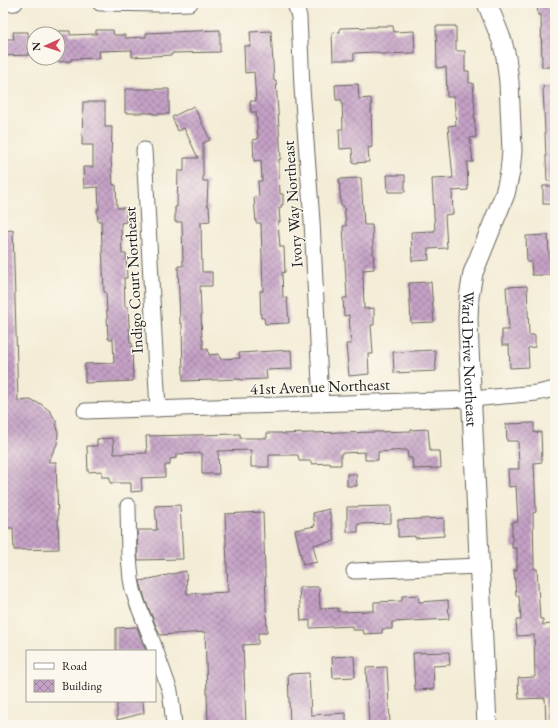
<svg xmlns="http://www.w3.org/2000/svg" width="558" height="728" viewBox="0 0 558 728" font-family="'EB Garamond',serif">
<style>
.building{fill:url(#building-cross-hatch)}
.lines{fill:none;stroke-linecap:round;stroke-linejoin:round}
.minor-casing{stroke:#67655d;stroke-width:17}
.tertiary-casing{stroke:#67655d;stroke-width:21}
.minor{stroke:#fff;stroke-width:15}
.tertiary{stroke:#fff;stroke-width:19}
.labels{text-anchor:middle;stroke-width:3;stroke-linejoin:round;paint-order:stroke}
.street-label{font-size:16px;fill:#1c1c1c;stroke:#fbf7ec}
</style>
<defs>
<pattern id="building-cross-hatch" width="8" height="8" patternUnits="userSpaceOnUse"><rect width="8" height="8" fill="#c5a1c6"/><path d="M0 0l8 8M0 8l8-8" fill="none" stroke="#9f82a0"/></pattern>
</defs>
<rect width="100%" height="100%" fill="#fbf7ec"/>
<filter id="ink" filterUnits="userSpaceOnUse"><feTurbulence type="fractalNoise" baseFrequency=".025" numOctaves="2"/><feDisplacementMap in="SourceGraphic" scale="8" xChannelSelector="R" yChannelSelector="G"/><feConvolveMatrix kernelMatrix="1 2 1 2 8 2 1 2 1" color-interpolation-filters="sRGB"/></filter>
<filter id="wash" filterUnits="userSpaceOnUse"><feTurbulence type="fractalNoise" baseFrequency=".012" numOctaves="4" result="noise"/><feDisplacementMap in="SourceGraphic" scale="16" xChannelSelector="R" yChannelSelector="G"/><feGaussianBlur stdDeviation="0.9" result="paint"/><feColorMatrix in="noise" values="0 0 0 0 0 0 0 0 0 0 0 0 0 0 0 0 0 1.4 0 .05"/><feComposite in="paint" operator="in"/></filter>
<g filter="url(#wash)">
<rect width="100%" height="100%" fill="#f3ecd6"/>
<g id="blocks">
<g class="building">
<polygon points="537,3 555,3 555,67 542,67 541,15 538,15"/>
<polygon points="377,26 393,26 394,32 414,31 415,53 378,54 378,52 354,53 354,60 333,60 332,33 340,32 340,28 377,27"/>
<polygon points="436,26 456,26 456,51 465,51 465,71 469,71 469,83 473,83 475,114 474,114 476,137 470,138 473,162 467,162 468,190 452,191 453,214 445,215 447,248 428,249 429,260 412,261 411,232 435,231 432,179 453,178 448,126 456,125 454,97 447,97 446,67 437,68"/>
<polygon points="96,30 113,30 114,35 125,35 125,38 146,37 146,33 220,30 220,52 172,53 172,55 132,57 132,50 99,51 100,58 71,59 71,61 58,62 58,31 70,31 70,35 96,34"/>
<polygon points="271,31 274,81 276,81 281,159 279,159 279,172 280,194 283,194 283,205 281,205 281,208 279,208 280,222 278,222 280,247 284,247 285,272 282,273 283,298 287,298 289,323 265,324 264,318 261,318 260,291 263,291 261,223 256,223 254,197 259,196 258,181 262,181 261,160 254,161 253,140 258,139 256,112 251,112 250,101 256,101 254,72 245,73 244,46 251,46 250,32"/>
<polygon points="13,32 28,32 29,55 3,56 3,39 14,39"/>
<polygon points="358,84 359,99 371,98 372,147 368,148 369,162 353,163 352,148 340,149 339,129 343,129 342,100 336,100 335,85"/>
<polygon points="555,85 555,181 547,181 543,86"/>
<polygon points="125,89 169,89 169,114 153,114 153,113 125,113"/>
<polygon points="83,102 105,102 105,127 112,127 111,159 113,185 116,185 117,208 126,208 126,222 121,223 122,254 126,254 127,278 124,278 125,307 128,307 130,343 132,343 133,381 85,383 85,364 114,363 113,339 108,339 106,292 104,292 101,221 98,221 97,209 99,209 98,187 84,188 83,167 93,167 93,145 82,145"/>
<polygon points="194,106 210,140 203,143 203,181 208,181 207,206 209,206 210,221 201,222 202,272 212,272 212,286 200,286 202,340 203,340 203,349 208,349 209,355 219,354 220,359 240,358 239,353 291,350 292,369 266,370 267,379 241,380 241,379 183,381 182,323 180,323 178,266 183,266 182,222 175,222 175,207 177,207 178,171 184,171 184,158 198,158 184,128 178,131 172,117"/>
<polygon points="387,175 405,175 405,192 388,192"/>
<polygon points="361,178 364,225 372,225 374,269 363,270 364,309 374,308 374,325 371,325 373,354 368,354 369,374 349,376 346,344 351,344 349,315 344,316 343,298 347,298 343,226 346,226 344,206 341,206 339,179"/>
<rect x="543" y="186" width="12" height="18"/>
<polygon points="13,230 18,401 30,400 41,404 50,411 56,421 58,432 57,444 48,462 56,462 59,549 14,550 13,528 3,528 3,231"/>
<polygon points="548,235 550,275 532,275 531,262 527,262 526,236"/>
<polygon points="431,282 434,322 411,323 409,283"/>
<polygon points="527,286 529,335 535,335 535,347 528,348 529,367 510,368 509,345 502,345 502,330 509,330 506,287"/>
<polygon points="435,350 436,371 394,373 393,352"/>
<polygon points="534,423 534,433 541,432 542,462 534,463 536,512 533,513 534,569 537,569 540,619 543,619 543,625 552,624 554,676 555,676 555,725 546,725 545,698 519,699 518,678 535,677 534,635 517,636 516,620 521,620 519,596 516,596 514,570 517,570 517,548 512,548 512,522 518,522 516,486 509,487 508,469 519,469 518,441 507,441 506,424"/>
<polygon points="428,429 430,451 440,451 441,468 413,469 412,458 408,458 407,450 378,452 378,460 365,460 365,452 341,453 341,465 330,465 330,463 311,464 311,461 299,461 298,455 269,455 269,467 251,467 251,450 218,451 219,474 202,474 202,453 176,454 176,458 170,459 170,465 165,465 165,477 141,478 142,491 131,492 131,483 110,483 110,477 102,477 102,471 88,472 87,446 97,446 97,439 113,438 114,454 147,453 146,436 240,434 240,438 267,438 267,433 282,433 282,434 341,432 341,433 411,431 411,430"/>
<polygon points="347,474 356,474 357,486 347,486"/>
<polygon points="180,505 183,559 138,560 137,530 157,530 155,506"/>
<polygon points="391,506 391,523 358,524 358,532 347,532 347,507"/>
<polygon points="329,509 335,541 313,545 317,562 303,565 295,530 315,526 313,513"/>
<polygon points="263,512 267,633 258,633 258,644 243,645 246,725 208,725 205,632 160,635 146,602 140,581 186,571 187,594 228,592 225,514"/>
<polygon points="444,518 444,536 415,538 415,536 398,537 398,520"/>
<polygon points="299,587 319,587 320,609 338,608 338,612 374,611 374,602 402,601 402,596 418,595 419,602 448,600 449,619 392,622 392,629 382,629 382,633 364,634 363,630 352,630 352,626 310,628 310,620 301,621"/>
<polygon points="137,627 146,651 116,651 116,628"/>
<polygon points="449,652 450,665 433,666 434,689 415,690 413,653"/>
<polygon points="354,656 355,677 333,678 332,657"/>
<polygon points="387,667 390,725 369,725 366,668"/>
<polygon points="309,673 311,715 346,713 346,725 290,725 288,674"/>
<polygon points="117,701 143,701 144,713 117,720"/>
</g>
</g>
</g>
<g filter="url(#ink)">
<use href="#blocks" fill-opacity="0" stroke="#67655d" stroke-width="1"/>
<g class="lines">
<g class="minor-casing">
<g id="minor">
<polyline points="100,3 159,4 190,3"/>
<polyline points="295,3 299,17 302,88 312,221 321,403"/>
<polyline points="3,4 15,3"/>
<polyline points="144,150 158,409"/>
<polyline points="85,411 472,399 537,393 555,389"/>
<polyline points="128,506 129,556 131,579 133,590 138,605 150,635 170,691 172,706 174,725"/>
<polyline points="354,571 480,566"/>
</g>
</g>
<g class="tertiary-casing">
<g id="tertiary">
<path id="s1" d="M487,3L502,41L506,57L509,82L512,151L510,172L505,194L473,273L469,297L468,319L469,347L487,725"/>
</g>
</g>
<use href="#minor" class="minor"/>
<use href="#tertiary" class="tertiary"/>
</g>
</g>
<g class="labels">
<g class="street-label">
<text transform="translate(292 204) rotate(-94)" y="6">Ivory Way Northeast</text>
<text transform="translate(133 280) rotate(-93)" y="6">Indigo Court Northeast</text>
<text dy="6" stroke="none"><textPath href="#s1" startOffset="367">Ward Drive Northeast</textPath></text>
<text transform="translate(320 386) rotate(-2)" y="6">41st Avenue Northeast</text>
</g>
</g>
<rect width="558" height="728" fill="none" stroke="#fbf7ec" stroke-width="16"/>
<rect x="26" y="650" width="130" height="52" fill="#fbf7ec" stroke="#a29f99"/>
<rect x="34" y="663" width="20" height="6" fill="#ffffff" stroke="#a29f99"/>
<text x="62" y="670" font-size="12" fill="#1c1c1c">Road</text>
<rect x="34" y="680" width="20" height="12" fill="url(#building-cross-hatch)" stroke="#a29f99"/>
<text x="62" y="690" font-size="12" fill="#1c1c1c">Building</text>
<g transform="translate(46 46) rotate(267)"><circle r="19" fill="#fbf7ec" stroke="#a29f99"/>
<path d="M0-3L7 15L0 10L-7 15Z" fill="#d1495b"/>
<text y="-6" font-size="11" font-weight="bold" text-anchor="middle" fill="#1c1c1c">N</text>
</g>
</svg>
